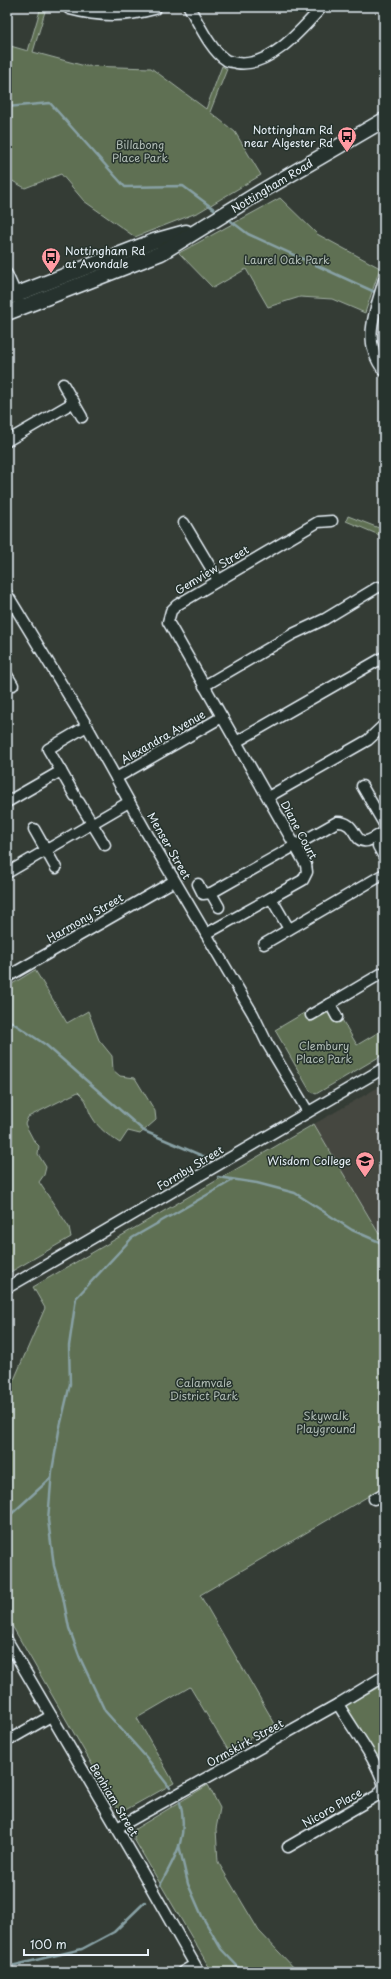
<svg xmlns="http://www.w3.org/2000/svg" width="391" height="1979" viewBox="0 0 391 1979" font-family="'Playpen Sans',sans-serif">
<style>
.built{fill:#44463f}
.green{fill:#5e7052;stroke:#a3b0a5}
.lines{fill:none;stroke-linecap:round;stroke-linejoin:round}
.stream{stroke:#88a1a5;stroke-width:2.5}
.street-casing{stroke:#e8f1f8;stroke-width:13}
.secondary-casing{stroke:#e8f1f8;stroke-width:17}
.street{stroke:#26332d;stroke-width:10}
.secondary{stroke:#26332d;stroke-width:14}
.labels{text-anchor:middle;stroke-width:3;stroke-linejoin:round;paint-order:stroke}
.poi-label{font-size:11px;fill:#e8f1f8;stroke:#26332d;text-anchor:end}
.park-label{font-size:11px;fill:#b1bdb6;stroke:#26332d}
.street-label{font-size:11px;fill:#e8f1f8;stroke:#26332d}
</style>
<rect width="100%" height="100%" fill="#343c35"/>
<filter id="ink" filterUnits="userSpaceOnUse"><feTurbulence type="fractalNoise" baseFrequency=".025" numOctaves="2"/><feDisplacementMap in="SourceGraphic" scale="8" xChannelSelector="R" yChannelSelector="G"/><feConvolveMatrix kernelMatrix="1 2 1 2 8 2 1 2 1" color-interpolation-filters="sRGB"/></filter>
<g filter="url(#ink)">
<polygon class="built" points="384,1084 384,1232 380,1235 314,1124"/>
<g class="green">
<polygon points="41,7 46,8 33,52 85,66 151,68 206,109 222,66 227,69 210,112 235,132 261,175 199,212 135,237 84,201 61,174 25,188 7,178 7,45 28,51"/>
<polygon points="280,198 317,234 380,268 365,313 332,299 300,297 268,307 246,269 213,288 179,253"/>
<polygon points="348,516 384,530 384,537 346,521"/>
<path d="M35,970L67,1023L88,1011L99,1040L112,1056L113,1070L120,1076L135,1078L155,1111L156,1120L140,1134L128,1131L120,1143C109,1136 99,1129 92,1117C85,1105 91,1104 78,1092L28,1117L25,1124L34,1141L39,1146L38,1154L46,1167L44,1175L39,1182L69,1227L71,1237L7,1274V986L12,984Z"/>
<polygon points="328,1012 334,1022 341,1018 357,1045 384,1029 384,1054 316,1094 310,1091 275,1030 304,1013 310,1022"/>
<polygon points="314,1124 379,1234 384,1232 384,1487 200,1595 275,1724 228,1750 190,1687 137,1718 174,1783 120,1813 7,1617 7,1396 45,1308 33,1287"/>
<polygon points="384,1684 384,1768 345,1706"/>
<polygon points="208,1785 220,1808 216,1829 218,1862 259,1931 298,1972 212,1972 134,1839 135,1829"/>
</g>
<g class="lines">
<g class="stream">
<polyline points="7,107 50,103 125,187 183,186 218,212"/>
<polyline points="227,218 248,234 377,293"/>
<polyline points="7,1019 46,1045 144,1131 205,1157"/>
<polyline points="218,1177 257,1183 295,1193 352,1230 384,1244"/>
<polyline points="7,1518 51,1478"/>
<polyline points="170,1788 146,1757 105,1711 80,1658 69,1628 63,1597 54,1566 48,1520 52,1471 59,1431 70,1384 69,1346 76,1298 132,1238 233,1180"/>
<polyline points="179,1845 188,1884 202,1916 221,1949 243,1972"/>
<path d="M160,1885C176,1856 189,1836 180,1802"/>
<polyline points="7,1967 82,1949 114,1932 145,1902"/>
</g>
<g class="street-casing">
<g id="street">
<path d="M189,7C198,22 211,51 226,60C229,62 234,62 237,63C270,68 303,28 322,7"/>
<polyline points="7,274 18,299"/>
<path d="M384,280C375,312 361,342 384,371"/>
<polyline points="63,384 82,417"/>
<polyline points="7,441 74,402"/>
<polyline points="184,523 218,580"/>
<polyline points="7,594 87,726 145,830 253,1014 267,1043 308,1112"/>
<polyline points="7,675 13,685"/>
<polyline points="204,686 293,634 325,619 378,587"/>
<polyline points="236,742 384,657"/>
<polyline points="61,771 75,796"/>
<polyline points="116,778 222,717"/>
<polyline points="362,786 384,824"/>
<polyline points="268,797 368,740 384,725"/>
<polyline points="7,802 61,771 48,749 87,726"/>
<polyline points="79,802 105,845"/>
<polyline points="34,829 56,868"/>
<polyline points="378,846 384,857"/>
<polyline points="7,873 129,802"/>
<path d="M198,884L203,894L211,893L337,822C357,821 353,844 367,841C373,839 379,835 384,832"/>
<polyline points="211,893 219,907"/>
<polyline points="271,898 289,929"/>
<polyline points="206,934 303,880 307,872 306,865 171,627 168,622 171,611 177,605 318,522 332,521"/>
<polyline points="264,944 384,874"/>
<polyline points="7,977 174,881"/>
<polyline points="330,1004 384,972"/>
<polyline points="311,1015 330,1004 337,1017"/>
<polyline points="7,1288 384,1068"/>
<polyline points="374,1499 384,1493"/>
<polyline points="7,1640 132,1854 199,1972"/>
<polyline points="7,1741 51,1716"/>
<polyline points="117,1828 338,1704 384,1676"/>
<path d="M288,1847L378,1795L384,1786C378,1761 351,1727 338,1704"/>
<polyline points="182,1972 194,1965"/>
</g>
</g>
<g class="secondary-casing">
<g id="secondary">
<path d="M70,7C100,15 125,15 154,7"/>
<polyline points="7,298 154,241 186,232"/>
<polyline points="7,313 161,253 262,191 384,120"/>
</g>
</g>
<use href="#street" class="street"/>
<use href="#secondary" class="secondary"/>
</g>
</g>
<defs>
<g id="bus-pin" transform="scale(1)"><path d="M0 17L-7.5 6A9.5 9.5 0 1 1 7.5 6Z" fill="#ff9aa2" stroke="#26332d"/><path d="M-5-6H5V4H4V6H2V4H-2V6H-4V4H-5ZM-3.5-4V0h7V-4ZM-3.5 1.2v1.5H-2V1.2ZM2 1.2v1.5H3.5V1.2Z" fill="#111"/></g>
<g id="school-pin" transform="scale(1)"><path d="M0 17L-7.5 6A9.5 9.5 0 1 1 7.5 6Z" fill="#ff9aa2" stroke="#26332d"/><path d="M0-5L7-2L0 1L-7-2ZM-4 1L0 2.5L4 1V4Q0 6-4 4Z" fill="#111"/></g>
</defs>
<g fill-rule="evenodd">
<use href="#bus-pin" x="347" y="136"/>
<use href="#bus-pin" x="51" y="257"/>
<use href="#school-pin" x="365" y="1161"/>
</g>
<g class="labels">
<g class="poi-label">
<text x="333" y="134">Nottingham Rd<tspan x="333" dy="13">near Algester Rd</tspan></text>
<text x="65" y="255" text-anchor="start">Nottingham Rd<tspan x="65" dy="13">at Avondale</tspan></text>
<text x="351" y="1165">Wisdom College</text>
</g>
<g class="park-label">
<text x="140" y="149">Billabong<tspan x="140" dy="13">Place Park</tspan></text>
<text x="287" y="264">Laurel Oak Park</text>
<text x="324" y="1050">Clembury<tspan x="324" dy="13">Place Park</tspan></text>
<text x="204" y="1387">Calamvale<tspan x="204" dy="13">District Park</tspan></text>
<text x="326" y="1420">Skywalk<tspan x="326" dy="13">Playground</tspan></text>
</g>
<g class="street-label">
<text transform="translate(272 186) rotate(-31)" y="4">Nottingham Road</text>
<text transform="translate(212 570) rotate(-31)" y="4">Gemview Street</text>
<text transform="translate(163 737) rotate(-30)" y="4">Alexandra Avenue</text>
<text transform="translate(299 830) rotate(62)" y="4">Diane Court</text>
<text transform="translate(169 846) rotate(60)" y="4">Menser Street</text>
<text transform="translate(85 918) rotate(-30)" y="4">Harmony Street</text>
<text transform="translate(190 1168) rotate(-31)" y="4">Formby Street</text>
<text transform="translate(245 1743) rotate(-29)" y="4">Ormskirk Street</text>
<text transform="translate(114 1800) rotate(59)" y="4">Benhiam Street</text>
<text transform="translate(332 1808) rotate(-30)" y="4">Nicoro Place</text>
</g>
</g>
<rect width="391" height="1979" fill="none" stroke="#26332d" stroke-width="24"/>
<rect x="12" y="12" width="367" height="1955" fill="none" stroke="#e8f1f8" stroke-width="1.5" filter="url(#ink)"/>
<path d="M24 1949v6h124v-6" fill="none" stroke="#e8f1f8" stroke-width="2"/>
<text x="30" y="1949" font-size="12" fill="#e8f1f8" stroke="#26332d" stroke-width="3" paint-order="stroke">100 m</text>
</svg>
